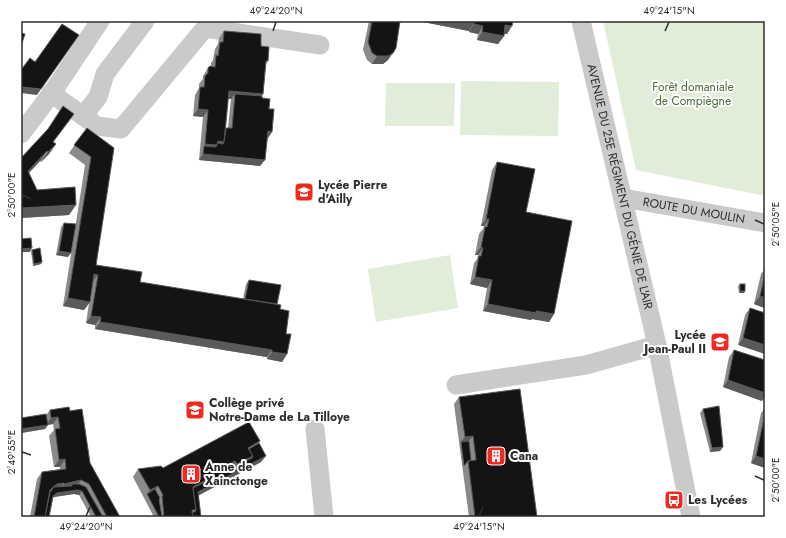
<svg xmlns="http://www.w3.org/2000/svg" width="786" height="538" viewBox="0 0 786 538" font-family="Jost,sans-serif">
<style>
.green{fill:#e1ecd9}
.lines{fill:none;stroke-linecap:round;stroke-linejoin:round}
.minor{stroke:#cacaca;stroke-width:19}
.wall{fill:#8a8a8a;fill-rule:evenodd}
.shaded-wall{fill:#5a5a5a}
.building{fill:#141414;stroke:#5a5a5a}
.ticks{fill:none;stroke:#2d2d2d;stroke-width:1.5}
.labels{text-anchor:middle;stroke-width:4;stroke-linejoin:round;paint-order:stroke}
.park-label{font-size:12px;fill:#4a6c37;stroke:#fff}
.poi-label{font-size:12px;font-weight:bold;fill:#2d2d2d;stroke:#fff;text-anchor:start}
.street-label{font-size:12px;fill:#2d2d2d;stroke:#fff}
.neatline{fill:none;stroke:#2d2d2d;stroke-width:1.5}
.ticks-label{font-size:10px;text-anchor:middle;fill:#2d2d2d}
</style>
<rect width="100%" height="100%" fill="#fff"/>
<g class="green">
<polygon points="603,21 765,21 765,196 636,170"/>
<polygon points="461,81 559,82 558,136 460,135"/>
<polygon points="386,83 455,83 454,126 385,126"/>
<polygon points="450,255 458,308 376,322 368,269"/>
</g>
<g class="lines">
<g class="minor">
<path id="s1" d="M581,21L657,345L691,517"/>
<polyline points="51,93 97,126 121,129 205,28 320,45"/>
<polyline points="83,116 98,97 105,74 145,21"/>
<polyline points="21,134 54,90 100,21"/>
<path id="s2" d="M623,198L765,223"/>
<polyline points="456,385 586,365 657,345"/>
<polyline points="315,429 324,517"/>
</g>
</g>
<g class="wall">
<polygon points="369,21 400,21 388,60 383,64 372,64 367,60 363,50"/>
<polygon points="418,21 513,21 507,34 504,34 504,36 498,44 477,40 478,34 469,32 469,31"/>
<path d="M224,31L261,46L268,61L266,64L263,94L262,96V98L269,109L272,132L268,138L267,137L260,166L199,160L203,117L193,116L195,95L199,88V84L203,79V76L208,68L211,66V63L213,60L215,49L218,44L219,38ZM228,99H231L228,128H226Z"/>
<polygon points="87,128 114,148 96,265 140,282 243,299 246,284 249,280 277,304 280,309 286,334 287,354 282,362 267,359 267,357 95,329 95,325 86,323 89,303 84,310 63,306 85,165 69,153"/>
<polygon points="53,142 56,144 49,154 41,162 40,161 29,173 37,190 69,215 21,218 21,158"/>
<polygon points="497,162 526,212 554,314 549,322 532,319 531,320 483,311 487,288 470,284 474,263 477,259 478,255 475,255 479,234 483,229 484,226 481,226 492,170"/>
<polygon points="64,223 68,257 56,255 61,227"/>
<polygon points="32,250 41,264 33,266 31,252"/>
<polygon points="765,269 765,308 754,304 761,274"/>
<polygon points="740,284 744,293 739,293 738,286"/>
<polygon points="750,308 765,313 738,345 745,315"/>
<polygon points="734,350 762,401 723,387 729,357"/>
<polygon points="459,397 537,517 469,517 454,404"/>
<polygon points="765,408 765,468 751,463 761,413"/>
<polygon points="703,409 723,447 720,451 710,452 700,413"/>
<polygon points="50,410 70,411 90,463 120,517 91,517 79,495 74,494 54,497 53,498 49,517 30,517 37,479 42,472 60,469 60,467 54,467 49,436 54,430 53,424 48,425 45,429 21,433 21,418 46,415"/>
<polygon points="260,441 259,443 261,462 198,495 201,517 154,517 133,477 138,469 163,468"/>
</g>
<g class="shaded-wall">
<polygon points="418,21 463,21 474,23 469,31"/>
<polygon points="474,24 483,26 478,34 469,32"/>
<polygon points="505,25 512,26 507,34 500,33"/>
<polygon points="482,32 504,36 498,44 477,40"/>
<polygon points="393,53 388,60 383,64 372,64 377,56"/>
<polygon points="21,87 41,89 37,95 21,93"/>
<polygon points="229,91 263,94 258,101 235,94 231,99 224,99"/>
<polygon points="198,109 208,110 203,117 193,116"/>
<polygon points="268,131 272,132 268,138 264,137"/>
<polygon points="218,141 224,142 219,150 204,146 205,144"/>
<polygon points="56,144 49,154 41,162 48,152"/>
<polygon points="47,151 40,161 24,178 28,171"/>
<polygon points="203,154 265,160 260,166 199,160"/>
<polygon points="76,205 69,215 21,218 21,208"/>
<polygon points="486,219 489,219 484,226 481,226"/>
<polygon points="481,247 483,248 478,255 475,255"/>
<polygon points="32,248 30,252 21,252 21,249"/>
<polygon points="59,251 71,253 68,257 56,255"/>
<polygon points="42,262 41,264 33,266 34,264"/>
<polygon points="94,274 98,275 92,282"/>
<polygon points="475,277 492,280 487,288 470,284"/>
<polygon points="740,291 745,291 744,293 739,293"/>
<polygon points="760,296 765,298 765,308 754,304"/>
<polygon points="68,298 90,302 84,310 63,306"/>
<polygon points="488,304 536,311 554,314 549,322 532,319 531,320 483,311"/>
<polygon points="91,316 101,317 95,325 86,323"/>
<polygon points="100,322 272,350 267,357 95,329"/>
<polygon points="743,338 765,345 765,354 738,345"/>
<polygon points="272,352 287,354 282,362 267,359"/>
<polygon points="728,380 765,393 765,397 762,401 723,387"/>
<polygon points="58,417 53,424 46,425 51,418"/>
<polygon points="48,425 45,429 21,433 21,429"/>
<polygon points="473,436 467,443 461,442 459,444 465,437"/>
<polygon points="723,447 720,451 710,452 712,448"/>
<polygon points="253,456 248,463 232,472 237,464"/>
<polygon points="266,456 261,462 194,498 198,492"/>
<polygon points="756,456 765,459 765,468 751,463"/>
<polygon points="65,459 60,467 54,467 59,460"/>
<polygon points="235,461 230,468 209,484 192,493 193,487 212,473"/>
<polygon points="81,480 76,488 59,492 64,484"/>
<polygon points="64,483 59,490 48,494 57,484"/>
<polygon points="158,486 153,493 147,494 150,490"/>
<polygon points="77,490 82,491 79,495 74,494 54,497 50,500 53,496 57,493"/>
</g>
<g class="building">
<polygon points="372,21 400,21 396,48 393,53 388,56 377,56 372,53 368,42"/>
<polygon points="463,21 513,21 512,26 505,25 504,36 482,32 483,26 474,24 474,23"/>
<polygon points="62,24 79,35 41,89 21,87 21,70 30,58 35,62"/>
<polygon points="224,31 261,34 261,46 269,47 268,61 266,61 263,94 229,91 224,142 218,141 217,145 205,144 208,110 198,109 200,87 204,87 205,76 208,73 208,68 210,66 215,67 216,55 218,56 220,42 223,42"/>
<polygon points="21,33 25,34 21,46"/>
<polygon points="235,94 262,96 262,98 270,99 269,109 274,109 272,132 268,131 265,160 203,154 204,146 216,147 218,143 223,144 224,142 226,128 232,128"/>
<polygon points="63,106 74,114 53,142 56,144 48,152 47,151 28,171 37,190 75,187 76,205 21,208 21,158 48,129"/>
<polygon points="87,128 114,148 96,265 142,272 140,282 281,305 280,309 289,311 286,334 291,334 287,354 272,352 272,350 100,322 101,317 91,316 98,275 94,274 90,302 68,298 91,157 74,145"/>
<polygon points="497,162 535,169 526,212 572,221 554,314 536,311 536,313 488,304 492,280 475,277 479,256 481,256 483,248 481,247 485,227 487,227 489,219 486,219"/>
<polygon points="64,223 76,224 71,253 59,251"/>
<polygon points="21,236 21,239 31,238 32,248 21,249"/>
<polygon points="40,248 42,262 34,264 32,250"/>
<polygon points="765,274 765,298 760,296"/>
<polygon points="249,280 281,285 277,304 245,299"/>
<rect x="740" y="284" width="5" height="7"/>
<polygon points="750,308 765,313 765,345 743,338"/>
<polygon points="734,350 765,360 765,393 728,380"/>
<polygon points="520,389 537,517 475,517 468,461 476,460 473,436 465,437 459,397"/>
<polygon points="719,406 723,447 712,448 703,409"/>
<polygon points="69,407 70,411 82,409 90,463 120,517 107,517 89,484 81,480 64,484 64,483 57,484 50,490 45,517 34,517 42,472 66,469 65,459 59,460 55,429 60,428 58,417 51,418 50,410"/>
<polygon points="765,413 765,459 756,456"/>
<polygon points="46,414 48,425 21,429 21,418"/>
<polygon points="249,422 260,441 248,448 253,456 237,464 235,461 212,473 214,476 193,487 196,510 192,510 193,517 164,517 162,496 163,495 158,486 150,490 138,469 161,466 163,468"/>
<polygon points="469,441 471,460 468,461 464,466 461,442"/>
<polygon points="259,443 266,456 198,492 201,517 193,517 192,512 195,512 196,510 193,488 213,478 214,476 213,474 234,462 236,466 252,458 253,456 249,449"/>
<polygon points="72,484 79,484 86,487 103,517 96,517 82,491 77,490 57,493 53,496 49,517 45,517 50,492 54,487 72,486"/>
<polygon points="155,489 160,498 159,499 162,517 159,517 147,494"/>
</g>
<path class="ticks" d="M273,31L276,22M665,31L669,22M22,195L31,199M755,220L764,224M22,452L31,455M755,476L764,480M86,516L90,507M479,516L483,507"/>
<defs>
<g id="school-square" transform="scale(1)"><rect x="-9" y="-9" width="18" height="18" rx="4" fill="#f4271f" stroke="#fff"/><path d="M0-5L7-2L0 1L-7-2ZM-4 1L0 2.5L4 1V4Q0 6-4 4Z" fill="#fff"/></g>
<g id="building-square" transform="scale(1)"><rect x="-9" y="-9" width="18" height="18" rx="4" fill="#f4271f" stroke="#fff"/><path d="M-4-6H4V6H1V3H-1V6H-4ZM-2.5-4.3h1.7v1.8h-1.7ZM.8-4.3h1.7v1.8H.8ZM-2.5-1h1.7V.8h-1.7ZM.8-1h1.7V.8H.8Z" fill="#fff"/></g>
<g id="bus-square" transform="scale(1)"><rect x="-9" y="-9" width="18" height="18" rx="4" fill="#f4271f" stroke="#fff"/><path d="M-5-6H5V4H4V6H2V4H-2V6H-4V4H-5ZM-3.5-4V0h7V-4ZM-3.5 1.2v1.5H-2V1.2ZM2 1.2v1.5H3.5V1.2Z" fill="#fff"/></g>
</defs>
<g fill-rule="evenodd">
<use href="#school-square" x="304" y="192"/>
<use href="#school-square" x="720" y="342"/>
<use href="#school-square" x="195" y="410"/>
<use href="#building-square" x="496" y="456"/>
<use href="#building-square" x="191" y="474"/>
<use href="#bus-square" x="674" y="500"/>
</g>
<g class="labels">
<g class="park-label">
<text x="693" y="91">Forêt domaniale<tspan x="693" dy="14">de Compiègne</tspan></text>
</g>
<g class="poi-label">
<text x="318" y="189">Lycée Pierre<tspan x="318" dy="14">d'Ailly</tspan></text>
<text x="706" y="339" text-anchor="end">Lycée<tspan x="706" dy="14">Jean-Paul II</tspan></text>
<text x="209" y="407">Collège privé<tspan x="209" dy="14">Notre-Dame de La Tilloye</tspan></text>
<text x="510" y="460">Cana</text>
<text x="205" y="471">Anne de<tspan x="205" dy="14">Xainctonge</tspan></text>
<text x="688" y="504">Les Lycées</text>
</g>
<g class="street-label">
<text dy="4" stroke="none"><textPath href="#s1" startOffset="170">AVENUE DU 25E RÉGIMENT DU GÉNIE DE L'AIR</textPath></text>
<text dy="4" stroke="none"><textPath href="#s2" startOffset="72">ROUTE DU MOULIN</textPath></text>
</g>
</g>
<rect width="786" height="538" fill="none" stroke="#ffffff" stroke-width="44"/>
<rect x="22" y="22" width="742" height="494" class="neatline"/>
<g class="ticks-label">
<text x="276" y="14">49°24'20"N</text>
<text x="669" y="14">49°24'15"N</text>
<text transform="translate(11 195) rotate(-90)" y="4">2°50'00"E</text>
<text transform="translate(775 224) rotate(-90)" y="4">2°50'05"E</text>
<text transform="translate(11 452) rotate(-90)" y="4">2°49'55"E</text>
<text transform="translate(775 480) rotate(-90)" y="4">2°50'00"E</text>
<text x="86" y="530">49°24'20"N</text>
<text x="479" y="530">49°24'15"N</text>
</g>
</svg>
